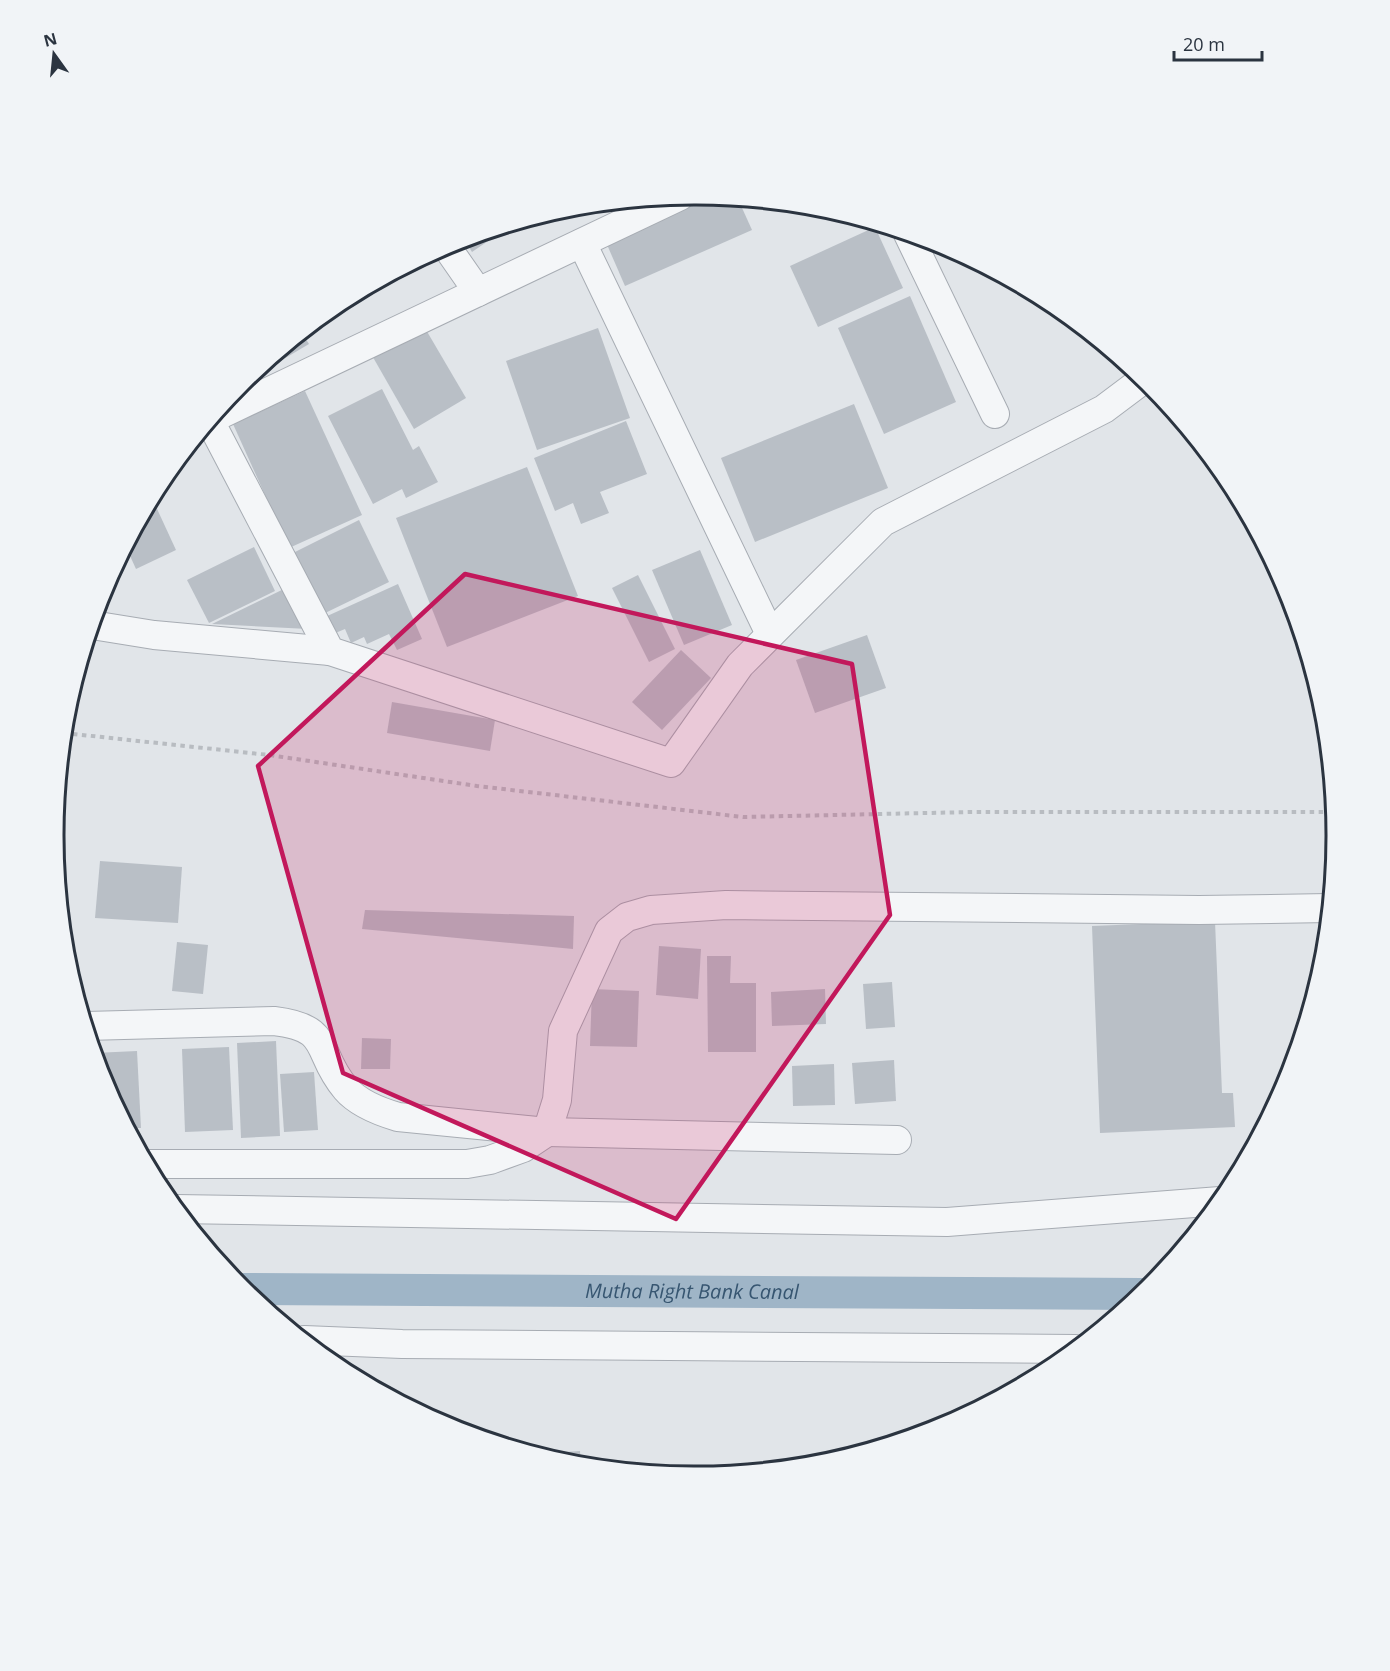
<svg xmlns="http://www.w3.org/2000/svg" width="1390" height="1671" viewBox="0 0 1390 1671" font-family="'Open Sans',sans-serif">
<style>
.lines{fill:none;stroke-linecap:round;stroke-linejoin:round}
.canal{stroke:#9fb5c7;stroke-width:32}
.building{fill:#b9bfc6}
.minor-casing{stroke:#a7acb3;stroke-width:30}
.path{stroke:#b8bcc1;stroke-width:4;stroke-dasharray:4.5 4.5;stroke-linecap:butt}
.minor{stroke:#f4f6f8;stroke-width:28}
.marked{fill:#c2185b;fill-opacity:0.2;stroke:#c2185b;stroke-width:4.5;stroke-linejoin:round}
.labels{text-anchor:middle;stroke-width:4.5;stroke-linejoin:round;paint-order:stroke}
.water-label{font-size:20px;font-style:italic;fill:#375671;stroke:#f1f4f7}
.rim{fill:none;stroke:#2b3440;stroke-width:3}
</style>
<rect width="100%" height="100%" fill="#e1e5e9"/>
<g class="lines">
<path class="canal" id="s1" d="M242,1289L1141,1294"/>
</g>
<g class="building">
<polygon points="704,195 738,199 752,230 625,286 605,240"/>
<polygon points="513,224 472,252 464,239"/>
<polygon points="875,227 903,288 818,327 790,266"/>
<polygon points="910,296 956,402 884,434 838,328"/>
<polygon points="422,323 466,398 414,429 370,352"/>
<polygon points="598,328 630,418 537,450 506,361"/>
<polygon points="302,333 309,344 282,360 278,353"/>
<polygon points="275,355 280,362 250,379 249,377"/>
<polygon points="382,389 413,450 419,446 438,482 406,498 402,489 373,504 328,416"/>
<polygon points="305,391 362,515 289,548 233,424"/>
<polygon points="854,404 888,488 755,542 721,458"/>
<polygon points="626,421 647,474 600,492 609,513 581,524 573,503 555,511 534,458"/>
<polygon points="527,467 578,596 447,647 396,518"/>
<polygon points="152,498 176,550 136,569 126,547"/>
<polygon points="359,520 389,582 321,615 291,554"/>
<polygon points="254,547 275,591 209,623 187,580"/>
<polygon points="700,550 732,625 684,645 652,570"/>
<polygon points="638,575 675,649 649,662 612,588"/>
<polygon points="398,584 422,639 397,650 389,634 367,644 364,637 351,643 345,629 333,634 325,617"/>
<polygon points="288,587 308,629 212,624"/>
<polygon points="867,635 886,688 815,713 796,660"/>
<polygon points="681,650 711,678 662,730 632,702"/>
<polygon points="392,702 495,720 490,751 387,733"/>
<polygon points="100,861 182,867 178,923 95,918"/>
<polygon points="365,910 574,916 573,949 362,929"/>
<polygon points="1215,921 1222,1093 1233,1093 1235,1127 1100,1133 1092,926"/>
<polygon points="177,942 208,945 203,994 172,991"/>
<polygon points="659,946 701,949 698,999 656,995"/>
<polygon points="707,956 731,956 730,983 756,983 756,1052 708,1052"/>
<polygon points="892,982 895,1027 866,1029 863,984"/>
<polygon points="592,989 639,991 637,1047 590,1046"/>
<polygon points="825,989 826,1024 772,1026 771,992"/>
<polygon points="362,1038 391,1039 390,1069 361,1069"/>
<polygon points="276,1041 280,1136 241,1138 237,1043"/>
<polygon points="229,1047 233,1130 185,1132 182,1049"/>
<polygon points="137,1051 141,1128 128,1128 103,1080 94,1053"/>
<polygon points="894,1060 896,1101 855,1104 852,1063"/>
<polygon points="834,1064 835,1105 793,1106 792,1066"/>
<polygon points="314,1072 318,1130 284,1132 280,1074"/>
<polygon points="580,1451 581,1465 536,1454"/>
</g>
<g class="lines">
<g class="minor-casing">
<g id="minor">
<polyline points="908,234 995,414"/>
<polyline points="582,243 770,634"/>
<polyline points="446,246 478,292"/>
<polyline points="211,419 680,196"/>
<polyline points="210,421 330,651 671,763 740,665 883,522 1104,409 1144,379"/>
<polyline points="92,625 154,635 330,651"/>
<path d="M86,1026L274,1021C334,1028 314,1052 346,1089C358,1103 381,1112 398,1117L547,1132L897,1140"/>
<polyline points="147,1164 467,1164 490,1160 523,1148 547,1132 557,1100 563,1031 609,931 627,917 651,910 726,905 1199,910 1329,908"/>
<polyline points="176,1209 947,1222 1220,1201"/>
<polyline points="304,1340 402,1344 1075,1349"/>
</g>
</g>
<g class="path">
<polyline points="1157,404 1234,491"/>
<polyline points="64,733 269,755 477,786 743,817 972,812 1334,812"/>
</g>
<use href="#minor" class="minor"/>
</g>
<path class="marked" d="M465,574L852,664L890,915L676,1219L343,1073L258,766Z"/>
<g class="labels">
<g class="water-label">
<text dy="7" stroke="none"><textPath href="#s1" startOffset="450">Mutha Right Bank Canal</textPath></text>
</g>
</g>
<path d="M0 0H1390V1671H0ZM694 205H696A630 630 0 0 1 1326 835V836A630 630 0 0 1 696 1466H694A630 630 0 0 1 64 836V835A630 630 0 0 1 694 205Z" fill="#f1f4f7" fill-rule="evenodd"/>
<path class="rim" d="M694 205H696A630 630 0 0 1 1326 835V836A630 630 0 0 1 696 1466H694A630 630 0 0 1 64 836V835A630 630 0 0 1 694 205Z"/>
<g transform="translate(54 54) rotate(345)" stroke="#f1f4f7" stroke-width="4.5" paint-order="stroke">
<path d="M0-4.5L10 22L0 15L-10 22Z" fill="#2b3440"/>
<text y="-9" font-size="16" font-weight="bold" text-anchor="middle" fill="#2b3440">N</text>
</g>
<path d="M1174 51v9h88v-9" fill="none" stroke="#2b3440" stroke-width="3"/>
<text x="1183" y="51" font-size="18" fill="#2b3440" stroke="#f1f4f7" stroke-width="4.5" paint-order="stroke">20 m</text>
</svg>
